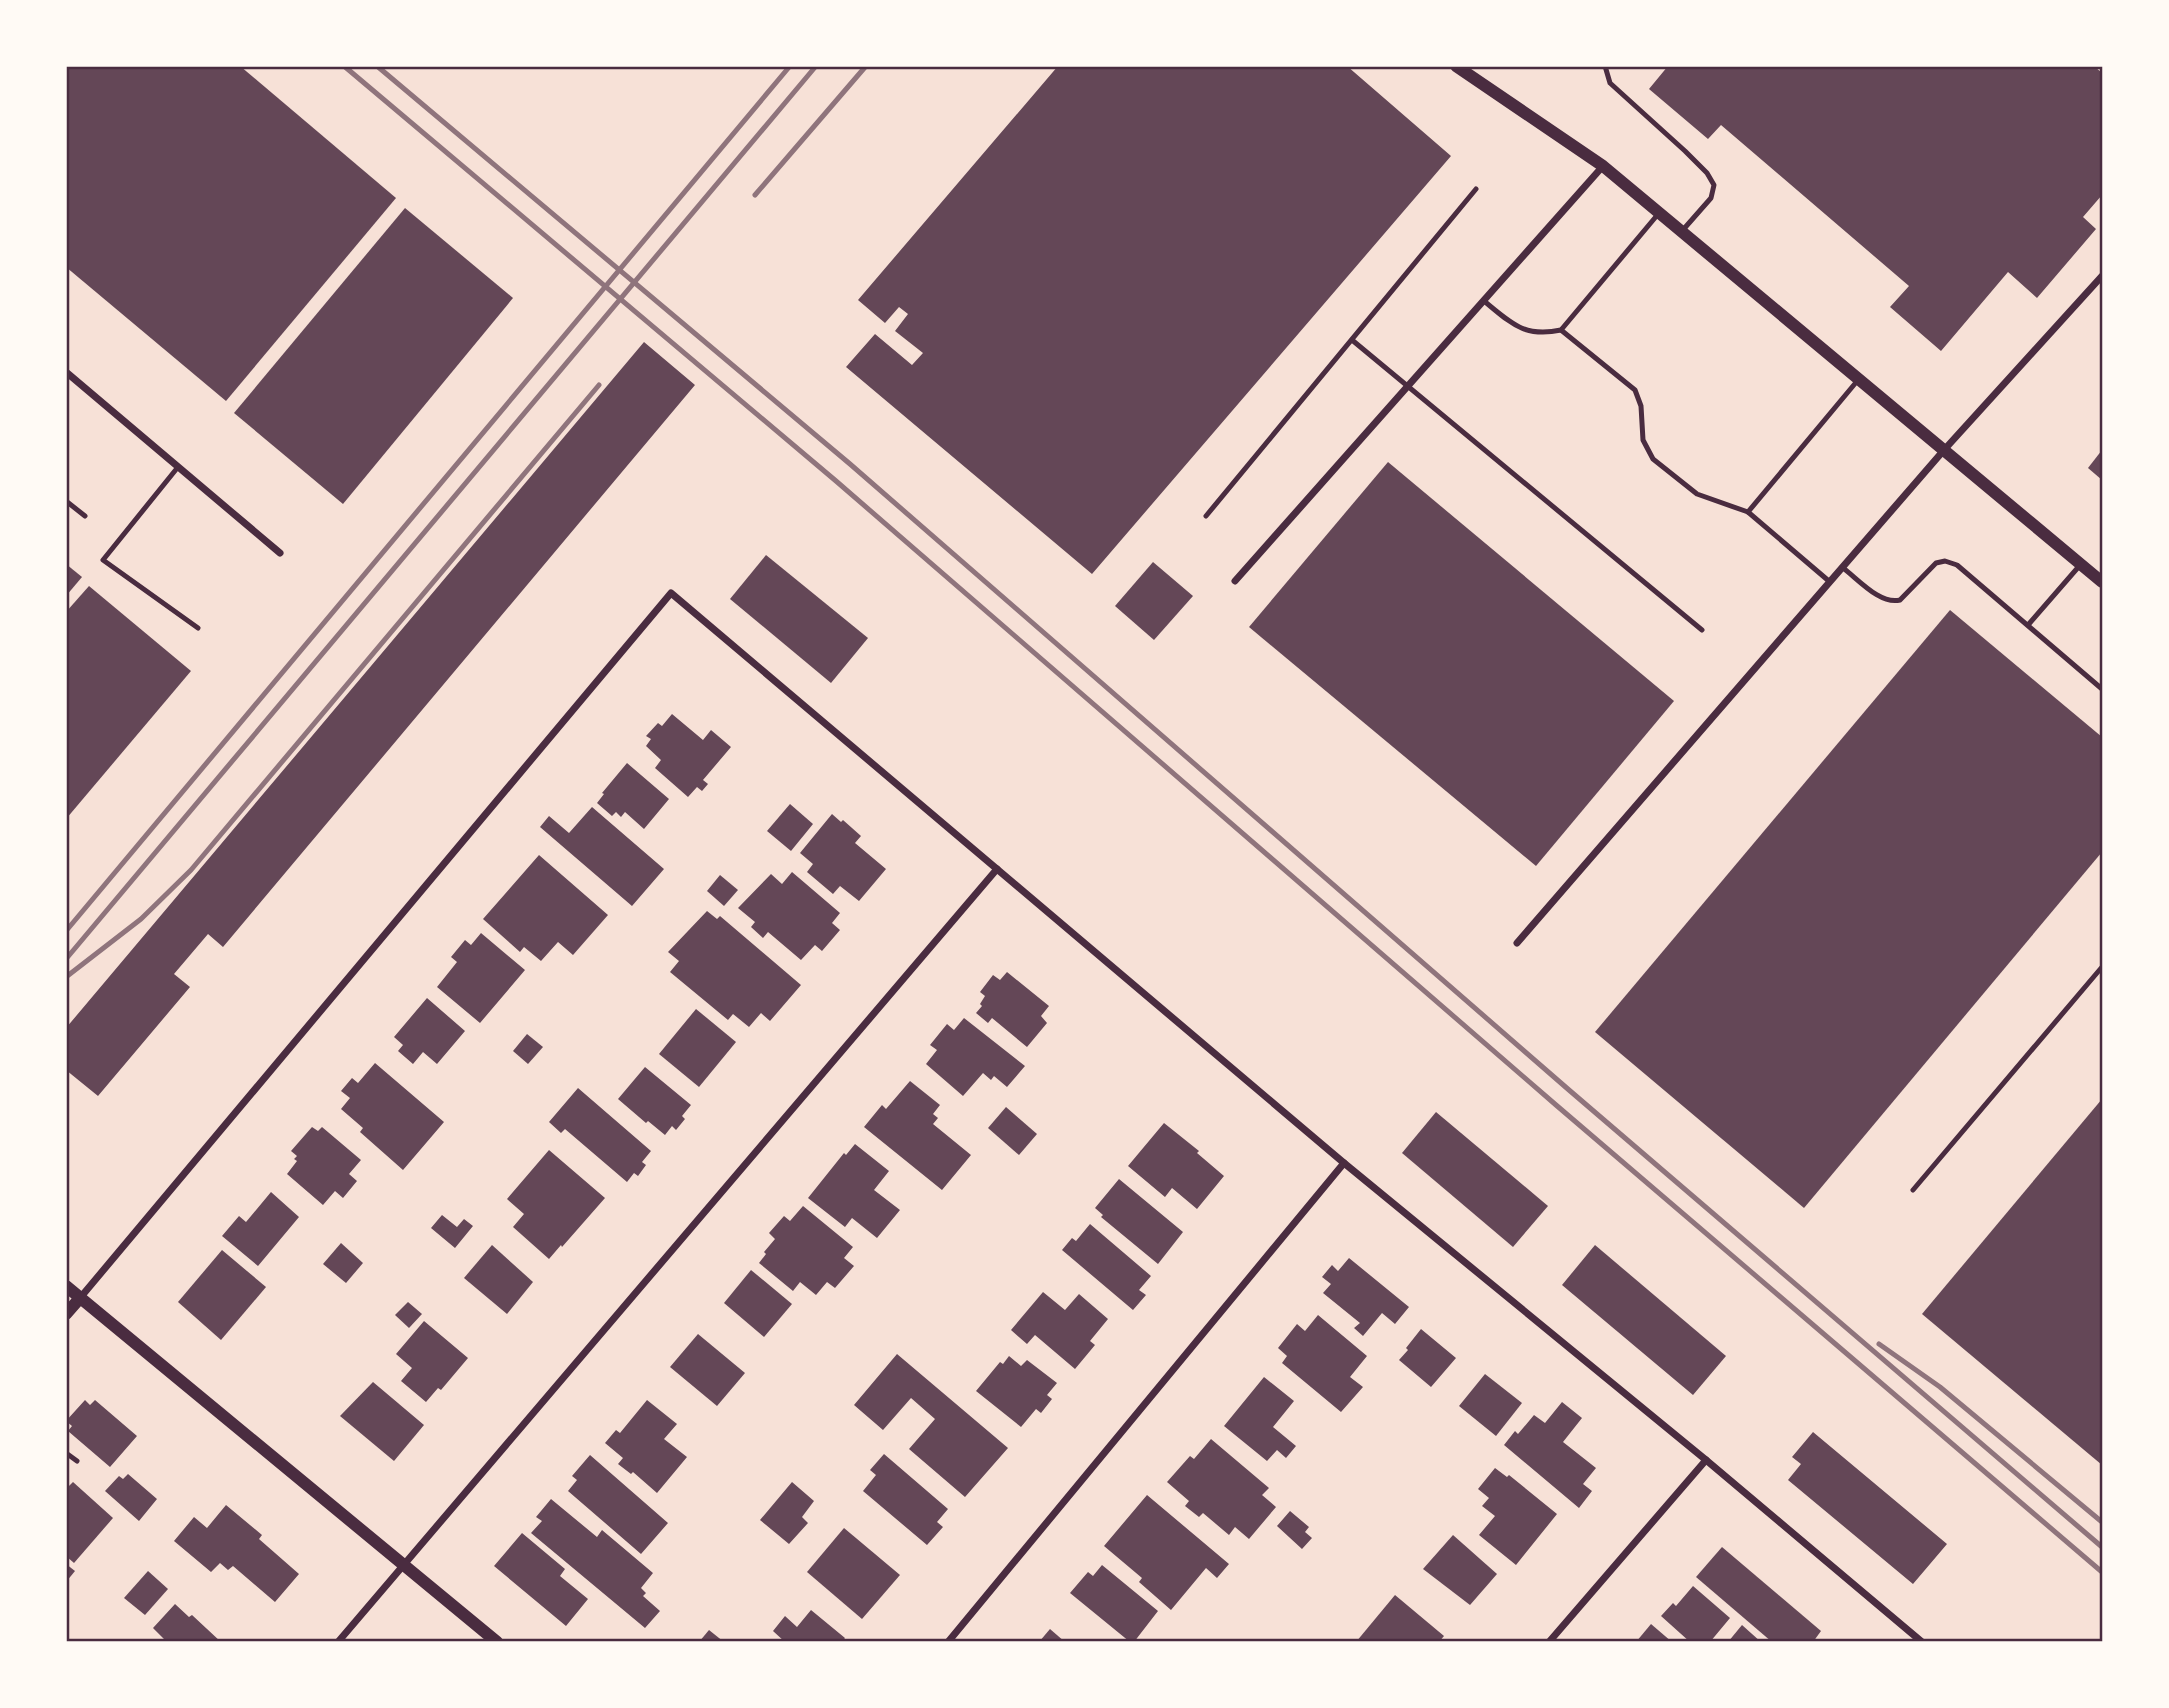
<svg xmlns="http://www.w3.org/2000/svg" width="2169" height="1708" viewBox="0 0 2169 1708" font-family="'Titillium Web',sans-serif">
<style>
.building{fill:#644757}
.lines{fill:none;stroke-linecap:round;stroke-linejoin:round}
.service{stroke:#4a2c40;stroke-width:5}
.minor{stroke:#4a2c40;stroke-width:7}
.tertiary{stroke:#4a2c40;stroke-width:12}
.rail{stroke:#8f747c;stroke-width:5}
.neatline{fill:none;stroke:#4a2c40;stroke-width:2.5}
</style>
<rect width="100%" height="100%" fill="#f7e1d7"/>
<g class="building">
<polygon points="66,66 240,66 396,198 226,401 66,267"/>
<polygon points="1058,66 1347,66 1451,156 1092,574 846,367 875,334 912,365 923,353 895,331 908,314 899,307 885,323 858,300"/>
<polygon points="1668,66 2094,66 2102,73 2102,195 2083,217 2096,229 2037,298 2008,272 1941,351 1890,307 1909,286 1721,125 1708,139 1649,89"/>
<polygon points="405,208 513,298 343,504 234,413"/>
<polygon points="644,342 695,385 223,947 208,934 174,974 190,987 98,1096 66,1070 66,1028"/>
<polygon points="2102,450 2102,480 2088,468"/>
<polygon points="1388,462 1674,701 1536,866 1249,627"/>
<polygon points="766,555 868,638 831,683 730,599"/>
<polygon points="1153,562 1193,596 1154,640 1115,606"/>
<polygon points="66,564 82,577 66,596"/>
<polygon points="89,586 191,671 66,819 66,612"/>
<polygon points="1950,610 2102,737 2102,852 1804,1208 1595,1032"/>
<polygon points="672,714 703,740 711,730 731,747 703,780 708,784 702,791 697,787 688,797 655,768 661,760 646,746 651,739 646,736 658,723 662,726"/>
<polygon points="627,763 669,799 644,829 625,812 621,817 616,812 612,816 597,803 604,794 602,793"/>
<polygon points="790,804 813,824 791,851 767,831"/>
<polygon points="592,807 664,869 632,906 540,827 549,816 569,833"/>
<polygon points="832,814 841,822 843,820 861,836 855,843 886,869 859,901 840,886 833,894 807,872 813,864 800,853"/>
<polygon points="539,855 608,915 573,955 558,942 541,961 524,947 520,952 483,919"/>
<polygon points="792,872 840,913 832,923 840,930 822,951 815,945 801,960 768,932 763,938 751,927 755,922 738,908 771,874 782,884"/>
<polygon points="720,875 738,890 724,906 707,891"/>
<polygon points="707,911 717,919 720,916 801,985 770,1021 761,1013 749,1027 733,1014 728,1020 670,972 679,961 668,952"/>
<polygon points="481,933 525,970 480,1023 437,987 457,962 451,957 465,940 471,945"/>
<polygon points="1007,972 1049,1006 1041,1016 1047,1023 1027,1047 992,1018 988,1023 976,1013 982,1006 980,1004 985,996 980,992 993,975 1000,980"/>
<polygon points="427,998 465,1031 437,1064 423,1052 413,1064 398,1051 403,1045 394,1037"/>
<polygon points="696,1009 736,1042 699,1087 659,1054"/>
<polygon points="964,1018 1025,1066 1007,1087 994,1076 991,1080 983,1073 963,1096 926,1064 937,1050 930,1045 947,1024 954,1030"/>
<polygon points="527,1034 543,1047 528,1064 513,1051"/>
<polygon points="375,1063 444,1122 403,1170 360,1132 363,1128 341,1109 350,1098 341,1091 352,1078 358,1083"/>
<polygon points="645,1067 691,1105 682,1116 685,1119 676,1130 672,1126 665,1135 648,1121 646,1123 618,1099"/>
<polygon points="910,1081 940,1105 933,1114 938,1118 933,1124 971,1155 942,1190 864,1127 882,1105 886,1109"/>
<polygon points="578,1088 651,1151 642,1162 646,1165 638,1176 634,1173 627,1182 565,1129 561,1133 549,1122"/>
<polygon points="2102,1099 2102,1465 1922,1314"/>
<polygon points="1006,1107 1037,1134 1019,1155 988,1128"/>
<polygon points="1436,1112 1548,1206 1513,1247 1402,1153"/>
<polygon points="1164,1123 1199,1151 1197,1153 1224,1176 1197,1209 1172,1188 1165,1197 1128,1166"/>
<polygon points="312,1127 318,1131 322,1127 361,1160 349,1174 357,1181 343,1198 335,1191 323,1205 287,1174 297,1161 294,1159 297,1156 291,1151"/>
<polygon points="855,1144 889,1171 874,1190 900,1210 877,1238 852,1218 845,1227 808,1198 844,1153 846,1155"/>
<polygon points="549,1150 605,1198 562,1247 561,1245 549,1259 513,1227 524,1214 507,1199"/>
<polygon points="1119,1179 1183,1232 1158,1264 1101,1217 1103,1215 1095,1208"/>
<polygon points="271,1192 299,1217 258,1266 222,1236 239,1216 246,1222"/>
<polygon points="803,1206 853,1247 844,1258 854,1266 835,1288 827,1282 816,1295 800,1282 793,1291 759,1263 766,1254 764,1252 775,1239 769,1233 784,1216 790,1221"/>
<polygon points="442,1215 457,1227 464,1219 473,1226 455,1248 431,1228"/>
<polygon points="1090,1224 1151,1276 1139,1290 1146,1295 1133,1310 1062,1250 1072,1238 1076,1241"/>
<polygon points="341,1243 363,1263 346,1283 323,1264"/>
<polygon points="492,1245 533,1282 507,1314 464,1278"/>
<polygon points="1595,1245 1726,1356 1693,1395 1562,1285"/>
<polygon points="222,1250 266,1287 221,1340 178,1302"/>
<polygon points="1349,1258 1409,1307 1395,1324 1382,1313 1363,1336 1354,1328 1360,1323 1323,1293 1331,1284 1322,1277 1332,1265 1338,1271"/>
<polygon points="751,1270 792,1304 764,1337 724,1303"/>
<polygon points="1043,1292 1065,1310 1079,1294 1108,1319 1090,1341 1095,1345 1075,1369 1035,1335 1027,1344 1011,1330"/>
<polygon points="408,1302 422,1314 409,1328 395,1315"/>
<polygon points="1318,1315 1367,1356 1350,1377 1363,1387 1341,1412 1282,1363 1287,1356 1278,1348 1297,1324 1305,1331"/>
<polygon points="424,1321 468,1358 441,1390 438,1388 426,1402 401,1381 412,1368 396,1354"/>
<polygon points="1421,1329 1456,1358 1431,1387 1399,1360 1408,1350 1406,1348"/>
<polygon points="698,1334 745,1373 717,1406 670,1367"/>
<polygon points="897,1354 1008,1448 965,1497 909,1449 935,1419 911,1398 883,1430 854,1405"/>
<polygon points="1009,1356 1021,1366 1027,1360 1057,1383 1047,1395 1052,1399 1041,1413 1036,1409 1021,1427 976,1391 1000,1362 1003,1364"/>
<polygon points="1485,1374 1522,1403 1496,1436 1459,1406"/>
<polygon points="1264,1377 1294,1401 1273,1427 1296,1446 1286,1458 1277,1450 1267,1461 1224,1426"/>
<polygon points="373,1382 424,1425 394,1461 340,1416"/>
<polygon points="85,1400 90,1405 95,1400 137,1436 110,1467 68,1431 72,1426 66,1421"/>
<polygon points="647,1400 677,1424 664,1439 687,1457 657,1493 633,1472 631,1474 618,1464 623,1458 605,1443 616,1430 620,1433"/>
<polygon points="1562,1402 1582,1418 1563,1442 1596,1468 1583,1484 1592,1491 1579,1508 1504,1445 1515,1431 1518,1434 1534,1415 1545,1423"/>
<polygon points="1813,1432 1947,1544 1913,1584 1788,1480 1801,1464 1792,1457"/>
<polygon points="1211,1439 1269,1488 1262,1495 1276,1507 1249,1539 1235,1527 1229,1535 1203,1513 1199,1517 1185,1506 1189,1501 1167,1482 1190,1456 1194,1459"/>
<polygon points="884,1454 948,1509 937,1522 943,1527 927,1545 863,1491 876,1475 870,1470"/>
<polygon points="590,1455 668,1523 641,1554 568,1491 577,1480 572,1476"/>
<polygon points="1495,1468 1507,1477 1509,1475 1557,1514 1516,1565 1479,1535 1495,1516 1482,1506 1489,1498 1478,1489"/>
<polygon points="128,1474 157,1499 139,1521 105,1491 119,1476 123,1479"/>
<polygon points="73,1482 113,1518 74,1563 66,1556 66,1489"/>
<polygon points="792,1482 814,1501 802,1517 808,1523 789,1544 760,1520"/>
<polygon points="1147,1495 1229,1564 1217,1578 1206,1568 1171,1610 1139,1582 1142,1578 1104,1546"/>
<polygon points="551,1499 597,1537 602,1530 653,1573 641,1588 646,1593 643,1596 660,1611 645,1628 531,1533 542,1521 536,1517"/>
<polygon points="226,1505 262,1535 259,1539 299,1574 275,1602 233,1566 228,1570 220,1563 211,1572 174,1541 194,1517 207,1528"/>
<polygon points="1290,1511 1309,1527 1305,1532 1312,1538 1302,1549 1277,1526"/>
<polygon points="844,1528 900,1575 862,1619 807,1572"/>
<polygon points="522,1533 565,1569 560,1576 588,1599 566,1626 494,1566"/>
<polygon points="1453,1535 1497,1574 1470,1605 1423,1569"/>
<polygon points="1722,1547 1821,1631 1813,1642 1772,1642 1696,1577"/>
<polygon points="66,1564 75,1571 66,1582"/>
<polygon points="1102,1565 1158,1611 1134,1642 1130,1642 1070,1593 1088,1572 1093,1576"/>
<polygon points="148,1571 168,1589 145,1615 124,1598"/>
<polygon points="1693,1586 1730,1618 1710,1642 1690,1642 1661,1616 1673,1603 1676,1606"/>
<polygon points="1395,1595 1444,1636 1439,1642 1356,1642"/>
<polygon points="175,1604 189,1617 192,1615 221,1642 167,1642 153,1628"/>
<polygon points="811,1610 845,1638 842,1642 785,1642 773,1631 785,1616 797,1627"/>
<polygon points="1651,1624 1672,1642 1636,1642"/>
<polygon points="1742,1625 1761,1642 1728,1642"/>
<polygon points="1050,1629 1065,1642 1039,1642"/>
<polygon points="709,1630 724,1642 699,1642"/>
</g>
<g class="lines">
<g class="service">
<polyline points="1605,66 1610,83 1685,151 1707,173 1714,185 1711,198 1682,231"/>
<path d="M1484,301C1511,323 1524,338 1561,330L1659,213"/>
<polyline points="1561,330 1635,390 1641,406 1643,440 1653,459 1697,494 1748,512 1830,582"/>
<polyline points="1352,340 1702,630"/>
<polyline points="178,467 103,560 198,628"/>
<polyline points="66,501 85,516"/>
<polyline points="1748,512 1858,380"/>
<polyline points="1206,516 1476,189"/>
<path d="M1843,568C1858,579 1880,605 1900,600L1936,563L1945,561L1957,565L2102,689"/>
<polyline points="2028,625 2081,564"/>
<polyline points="1913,1190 2102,967"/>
<polyline points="66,1453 77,1461"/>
</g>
<g class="minor">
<polyline points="66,372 280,553"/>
<polyline points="1235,581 1603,166"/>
<polyline points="1517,943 1944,450 2102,276"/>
<polyline points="80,1298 671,593 1344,1163 1706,1460 1922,1642"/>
<polyline points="338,1642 997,869"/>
<polyline points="948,1642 1344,1163"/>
<polyline points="1549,1642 1706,1460"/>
</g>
<g class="tertiary">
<polyline points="1456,66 1603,166 2102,582"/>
<polyline points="66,1286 497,1642"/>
<polyline points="66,1314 80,1298"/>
</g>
<g class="rail">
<polyline points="344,66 836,481 1556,1105 2102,1572"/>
<polyline points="377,66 850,464 1569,1090 2102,1547"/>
<polyline points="755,195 866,66"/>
<polyline points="66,931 790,66"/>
<polyline points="66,959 816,66"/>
<polyline points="66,977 141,919 191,870 599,385"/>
<polyline points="1879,1344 1940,1387 2102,1522"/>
</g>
</g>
<rect width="2169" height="1708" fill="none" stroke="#fffaf5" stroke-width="136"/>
<rect x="68" y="68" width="2033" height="1572" class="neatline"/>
</svg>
